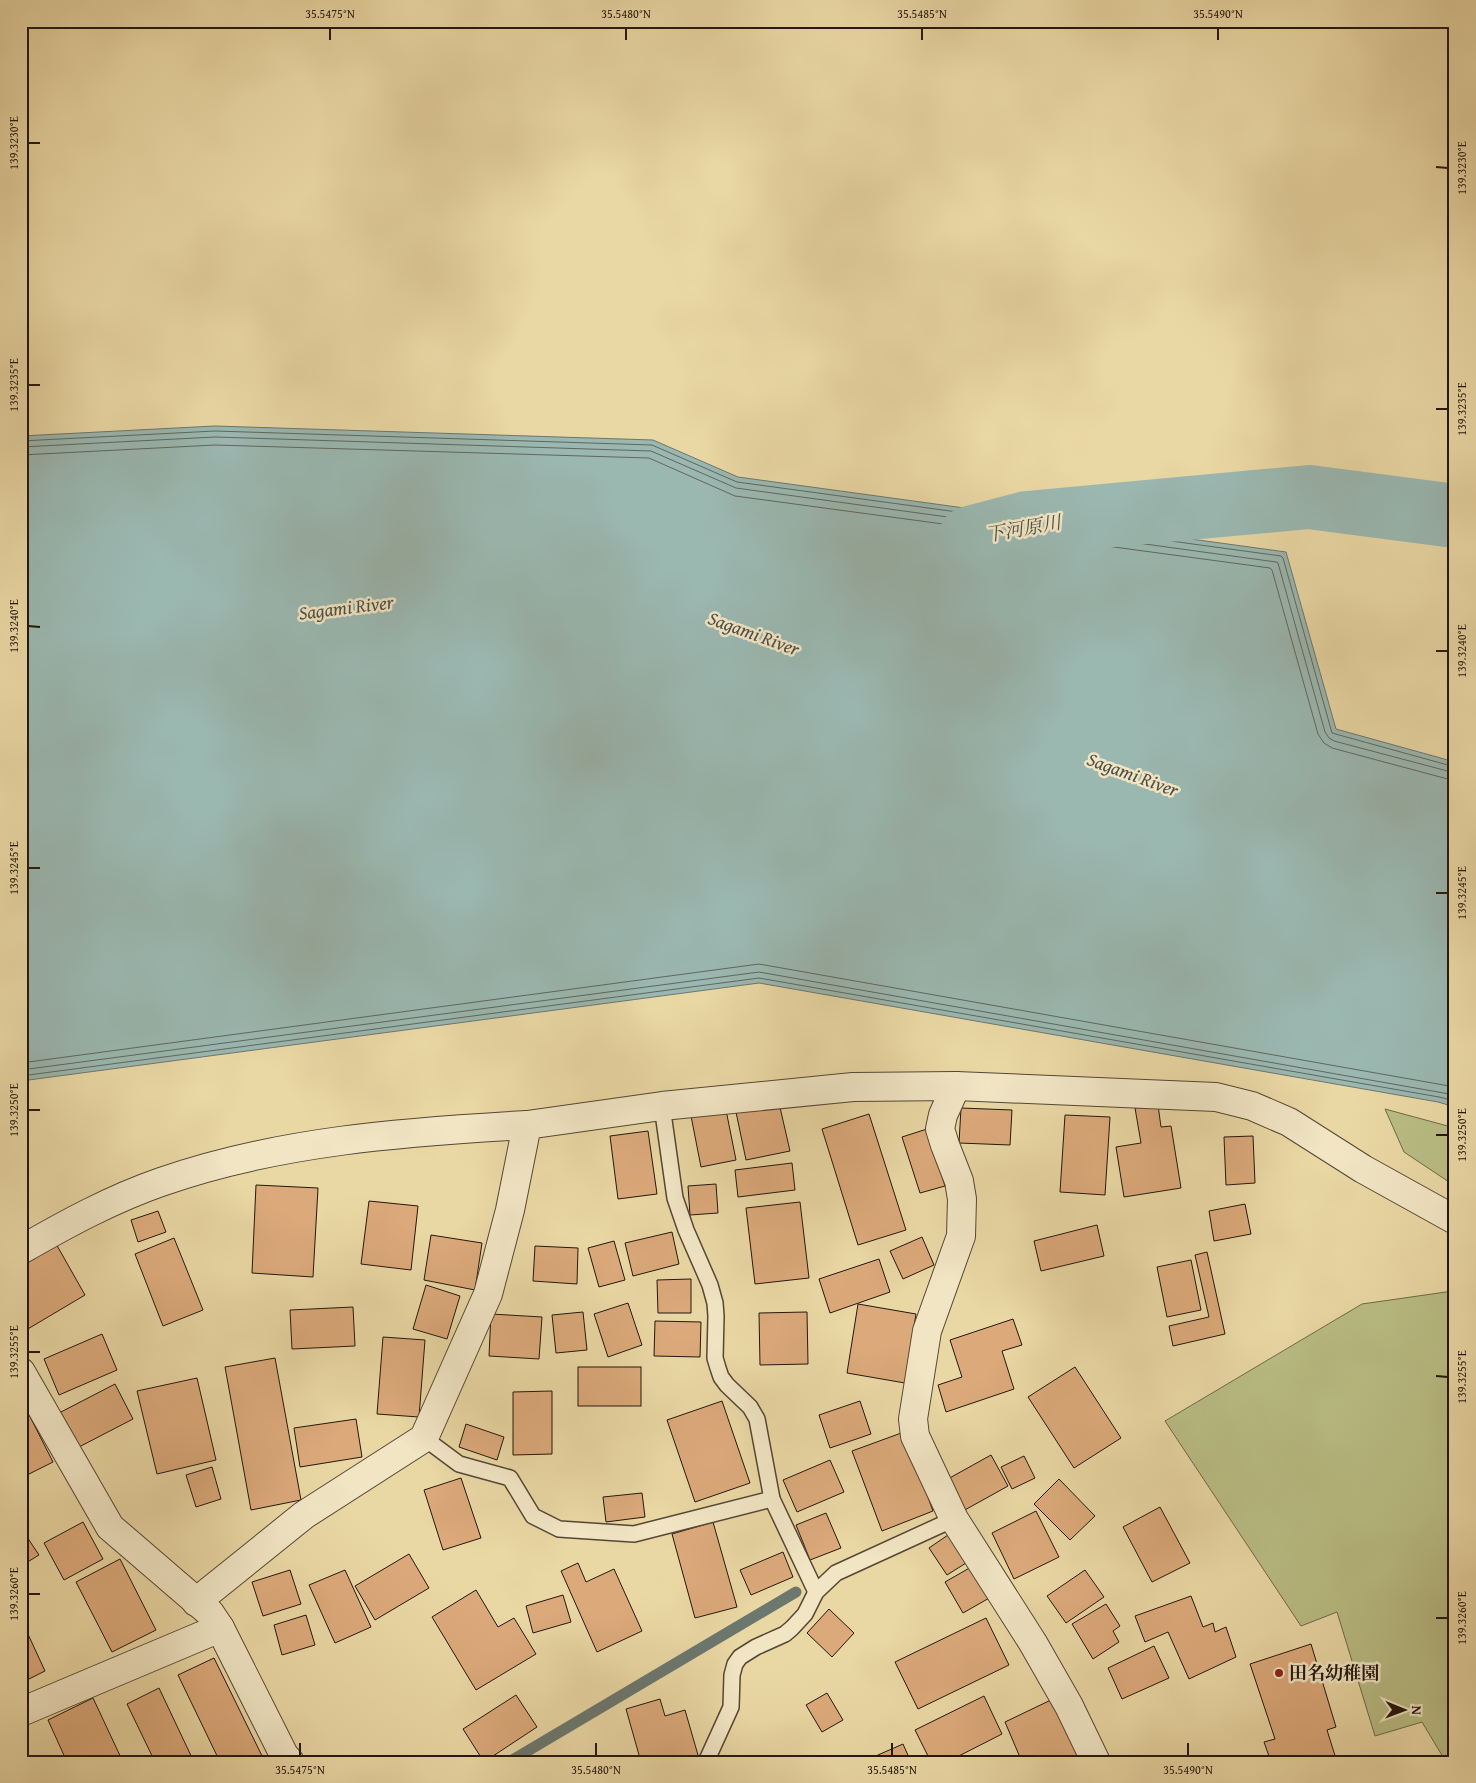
<svg xmlns="http://www.w3.org/2000/svg" width="1476" height="1783" viewBox="0 0 1476 1783" font-family="'Gentium Book Plus','Noto Serif JP',serif">
<style>
.green{fill:#b9bd84;stroke:#6e6a49}
.water{fill:#9ab7b0;stroke:#6b776f}
.lines{fill:none;stroke-linecap:round;stroke-linejoin:round}
.shore{stroke:#5f675f;stroke-width:1}
.stream{stroke:#6b776f;stroke-width:11}
.river{stroke:#9ab7b0;stroke-width:64}
.building{fill:#dba97a;stroke:#24170e}
.service-casing{stroke:#554734;stroke-width:18}
.minor-casing{stroke:#554734;stroke-width:30}
.service{stroke:#f1e5c4;stroke-width:15}
.minor{stroke:#f1e5c4;stroke-width:28}
.ticks{fill:none;stroke:#24170e;stroke-width:2}
.poi-dot{fill:#8f2418;stroke:#f1e5c4;stroke-width:2}
.labels{text-anchor:middle;stroke-width:5;stroke-linejoin:round;paint-order:stroke}
.poi-label{font-size:18px;font-weight:bold;fill:#24170e;stroke:#f1e5c4;text-anchor:start}
.water-label{font-size:19px;font-style:italic;fill:#4d4f47;stroke:#f1e5c4}
.neatline{fill:none;stroke:#24170e;stroke-width:2}
.ticks-label{font-size:12px;text-anchor:middle;fill:#24170e}
</style>
<rect width="100%" height="100%" fill="#e9d7a4"/>
<filter id="stains"><feTurbulence type="fractalNoise" baseFrequency=".004" numOctaves="4"/><feColorMatrix values="0 0 0 0 .2 0 0 0 0 .09 0 0 0 0 .02 0 0 0 .5 -.17"/></filter>
<radialGradient id="worn" r=".72"><stop offset=".6" stop-color="#630" stop-opacity="0"/><stop offset="1" stop-color="#630" stop-opacity=".3"/></radialGradient>
<g class="green">
<polygon points="1385,1109 1455,1128 1455,1186 1404,1152"/>
<polygon points="1455,1287 1455,1762 1446,1762 1422,1722 1375,1736 1337,1612 1301,1626 1165,1421 1362,1304 1453,1291"/>
</g>
<polygon class="water" points="215,426 653,440 738,477 1286,552 1336,729 1455,762 1455,1107 1438,1102 759,983 21,1081 21,436"/>
<g class="lines">
<g class="shore">
<polyline points="21,441 215,431 652,445 737,482 1281,556 1283,558 1332,733 1455,767"/>
<polyline points="21,447 215,437 651,451 736,488 1276,562 1278,563 1325,732 1329,738 1334,741 1455,773"/>
<polyline points="21,455 215,445 649,458 735,496 1270,568 1272,570 1318,734 1324,743 1332,748 1455,781"/>
<polyline points="21,1063 759,964 1455,1087"/>
<polyline points="21,1070 759,972 1455,1095"/>
<polyline points="21,1076 759,978 1439,1097 1455,1101"/>
</g>
<polyline class="stream" points="509,1762 796,1592"/>
<polyline class="river" points="970,538 1027,523 1309,497 1455,516"/>
</g>
<g class="building">
<polygon points="779,1103 790,1151 746,1160 736,1112"/>
<polygon points="1158,1105 1161,1127 1171,1126 1181,1188 1124,1197 1116,1147 1141,1143 1135,1108"/>
<polygon points="961,1108 1012,1110 1010,1145 959,1143"/>
<polygon points="726,1110 736,1160 701,1167 691,1116"/>
<polygon points="869,1114 906,1230 858,1245 822,1129"/>
<polygon points="1065,1115 1110,1117 1105,1195 1060,1192"/>
<polygon points="927,1129 945,1186 920,1193 902,1137"/>
<polygon points="648,1131 657,1194 618,1199 610,1136"/>
<polygon points="1253,1136 1255,1183 1226,1185 1224,1137"/>
<polygon points="792,1163 795,1190 738,1197 735,1170"/>
<polygon points="716,1184 718,1213 690,1215 688,1186"/>
<polygon points="256,1185 318,1188 313,1277 252,1273"/>
<polygon points="369,1201 418,1206 411,1270 361,1264"/>
<polygon points="800,1202 809,1278 755,1284 746,1208"/>
<polygon points="1245,1204 1251,1234 1214,1241 1209,1211"/>
<polygon points="158,1211 166,1232 138,1242 131,1220"/>
<polygon points="1097,1225 1104,1256 1041,1271 1034,1241"/>
<polygon points="672,1232 679,1264 633,1276 625,1243"/>
<polygon points="431,1235 482,1243 475,1290 424,1280"/>
<polygon points="922,1237 934,1265 903,1279 890,1251"/>
<polygon points="174,1238 203,1310 163,1326 135,1254"/>
<polygon points="614,1241 625,1280 599,1287 588,1248"/>
<polygon points="55,1242 85,1295 21,1333 21,1261"/>
<polygon points="535,1246 578,1248 577,1284 533,1281"/>
<polygon points="1207,1252 1225,1334 1173,1346 1169,1326 1209,1317 1195,1255"/>
<polygon points="879,1259 890,1292 830,1313 819,1279"/>
<polygon points="1191,1260 1201,1310 1167,1317 1157,1267"/>
<polygon points="691,1279 691,1313 658,1313 657,1280"/>
<polygon points="426,1285 460,1296 447,1339 413,1329"/>
<polygon points="628,1303 642,1345 608,1357 594,1314"/>
<polygon points="858,1304 916,1314 905,1383 847,1373"/>
<polygon points="353,1307 355,1346 292,1349 290,1310"/>
<polygon points="583,1312 587,1350 556,1353 552,1315"/>
<polygon points="807,1312 808,1364 760,1365 759,1313"/>
<polygon points="491,1314 542,1317 539,1359 489,1356"/>
<polygon points="1013,1319 1022,1345 1002,1351 1014,1389 946,1412 938,1385 962,1377 950,1340"/>
<polygon points="655,1321 701,1322 700,1357 654,1356"/>
<polygon points="102,1334 117,1370 59,1395 44,1359"/>
<polygon points="383,1337 425,1340 419,1417 377,1414"/>
<polygon points="275,1358 301,1500 251,1510 225,1367"/>
<rect x="578" y="1367" width="63" height="39"/>
<polygon points="1075,1367 1121,1438 1074,1468 1028,1397"/>
<polygon points="197,1378 216,1460 157,1474 137,1391"/>
<polygon points="115,1384 133,1419 77,1448 59,1413"/>
<polygon points="552,1391 552,1454 513,1455 513,1392"/>
<polygon points="21,1399 53,1462 21,1478"/>
<polygon points="722,1401 750,1483 695,1502 667,1420"/>
<polygon points="860,1401 871,1434 830,1448 819,1415"/>
<polygon points="356,1419 362,1457 300,1467 294,1428"/>
<polygon points="466,1424 504,1437 497,1460 459,1447"/>
<polygon points="904,1432 933,1511 882,1531 852,1451"/>
<polygon points="991,1455 1008,1486 963,1511 946,1480"/>
<polygon points="1024,1456 1035,1478 1012,1489 1001,1467"/>
<polygon points="830,1460 844,1492 797,1512 783,1480"/>
<polygon points="212,1467 221,1499 196,1507 186,1475"/>
<polygon points="461,1478 481,1538 443,1550 424,1490"/>
<polygon points="1059,1479 1095,1516 1070,1540 1034,1504"/>
<polygon points="642,1493 645,1517 606,1522 603,1497"/>
<polygon points="1160,1507 1190,1563 1152,1582 1123,1527"/>
<polygon points="1036,1511 1059,1557 1014,1579 992,1533"/>
<polygon points="826,1513 841,1548 810,1560 796,1525"/>
<polygon points="83,1522 103,1559 64,1580 44,1543"/>
<polygon points="713,1522 737,1607 695,1618 672,1534"/>
<polygon points="21,1528 39,1555 21,1566"/>
<polygon points="948,1535 966,1563 947,1575 929,1548"/>
<polygon points="783,1552 793,1577 751,1595 740,1570"/>
<polygon points="409,1554 429,1588 375,1620 355,1586"/>
<polygon points="120,1559 156,1630 112,1652 76,1582"/>
<polygon points="578,1563 586,1582 614,1569 642,1631 597,1652 561,1571"/>
<polygon points="973,1566 991,1597 963,1613 945,1582"/>
<polygon points="290,1570 301,1604 263,1616 252,1582"/>
<polygon points="345,1570 371,1627 335,1643 309,1585"/>
<polygon points="1085,1570 1104,1597 1066,1623 1047,1596"/>
<polygon points="476,1590 498,1627 514,1618 536,1654 476,1690 432,1617"/>
<polygon points="563,1595 571,1622 533,1633 526,1606"/>
<polygon points="1191,1596 1203,1627 1213,1623 1215,1632 1226,1627 1236,1657 1189,1679 1168,1632 1145,1642 1135,1616"/>
<polygon points="1106,1604 1120,1626 1113,1631 1119,1642 1093,1659 1072,1624"/>
<polygon points="829,1609 854,1633 832,1657 807,1633"/>
<polygon points="306,1615 315,1645 282,1655 274,1625"/>
<polygon points="986,1618 1009,1665 918,1709 895,1662"/>
<polygon points="21,1619 45,1671 21,1683"/>
<polygon points="1311,1644 1336,1727 1327,1730 1337,1762 1271,1762 1264,1742 1275,1739 1250,1664"/>
<polygon points="1154,1646 1169,1678 1122,1699 1108,1668"/>
<polygon points="214,1658 265,1762 220,1762 178,1675"/>
<polygon points="159,1688 194,1762 155,1762 127,1704"/>
<polygon points="827,1693 843,1720 822,1732 806,1705"/>
<polygon points="516,1695 537,1727 484,1762 463,1729"/>
<polygon points="984,1696 1002,1734 947,1762 931,1762 915,1730"/>
<polygon points="93,1698 123,1762 67,1762 48,1720"/>
<polygon points="660,1699 665,1716 685,1710 700,1762 641,1762 626,1709"/>
<polygon points="1053,1699 1081,1762 1022,1762 1005,1722"/>
<polygon points="903,1744 911,1762 862,1762"/>
</g>
<g class="lines">
<g class="service-casing">
<g id="service">
<polyline points="662,1106 675,1198 686,1230 710,1285 715,1303 716,1316 715,1358 718,1368 721,1377 727,1385 750,1407 757,1419 772,1499 816,1592"/>
<polyline points="424,1438 459,1464 510,1478 533,1516 559,1529 634,1534 772,1499"/>
<polyline points="706,1762 731,1707 732,1675 735,1664 740,1657 756,1647 785,1634 792,1628 805,1614 816,1592 836,1573 954,1519"/>
</g>
</g>
<g class="minor-casing">
<g id="minor">
<polyline points="956,1086 943,1115 940,1129 945,1145 959,1181 962,1199 961,1236 927,1331 913,1419 915,1436 954,1519 1033,1643 1069,1706 1096,1762"/>
<path d="M21,1250C66,1224 112,1199 161,1182C278,1141 404,1132 527,1125"/>
<polyline points="21,1372 110,1527 210,1613 220,1628 284,1755 290,1762"/>
<polyline points="196,1602 304,1515 424,1438 488,1294 510,1210 527,1125 662,1106 853,1087 956,1086 1216,1097 1252,1106 1289,1122 1363,1169 1455,1220"/>
<polyline points="21,1712 220,1628"/>
</g>
</g>
<use href="#service" class="service"/>
<use href="#minor" class="minor"/>
</g>
<path class="ticks" d="M330,40V28M626,40V28M922,40V28M1218,40V28M28,143H40M1436,167L1448,168M28,385H40M1436,409H1448M28,626L40,627M1436,651H1448M28,868H40M1436,893H1448M28,1110H40M1436,1135H1448M28,1352H40M1436,1376L1448,1377M28,1594H40M1436,1618H1448M300,1756V1743M596,1756V1743M892,1756V1743M1188,1756V1743"/>
<circle class="poi-dot" cx="1279" cy="1673" r="5"/>
<g class="labels">
<g class="poi-label">
<text x="1289" y="1679">田名幼稚園</text>
</g>
<g class="water-label">
<text transform="translate(1023 528) rotate(-10)" y="7">下河原川</text>
<text transform="translate(346 607) rotate(-7)" y="7">Sagami River</text>
<text transform="translate(754 633) rotate(20)" y="7">Sagami River</text>
<text transform="translate(1133 774) rotate(20)" y="7">Sagami River</text>
</g>
</g>
<rect width="1476" height="1783" fill="none" stroke="#e9d7a4" stroke-width="55"/>
<g transform="translate(1404 1710) rotate(91)" stroke="#f1e5c4" stroke-width="4" paint-order="stroke">
<path d="M0-4L9 19L0 12L-9 19Z" fill="#24170e"/>
<text y="-8" font-size="14" font-weight="bold" text-anchor="middle" fill="#24170e">N</text>
</g>
<rect x="28" y="28" width="1420" height="1728" class="neatline"/>
<g class="ticks-label">
<text x="330" y="18">35.5475°N</text>
<text x="626" y="18">35.5480°N</text>
<text x="922" y="18">35.5485°N</text>
<text x="1218" y="18">35.5490°N</text>
<text transform="translate(14 143) rotate(-90)" y="4">139.3230°E</text>
<text transform="translate(1462 168) rotate(-90)" y="4">139.3230°E</text>
<text transform="translate(14 385) rotate(-90)" y="4">139.3235°E</text>
<text transform="translate(1462 409) rotate(-90)" y="4">139.3235°E</text>
<text transform="translate(14 626) rotate(-90)" y="4">139.3240°E</text>
<text transform="translate(1462 651) rotate(-90)" y="4">139.3240°E</text>
<text transform="translate(14 868) rotate(-90)" y="4">139.3245°E</text>
<text transform="translate(1462 893) rotate(-90)" y="4">139.3245°E</text>
<text transform="translate(14 1110) rotate(-90)" y="4">139.3250°E</text>
<text transform="translate(1462 1135) rotate(-90)" y="4">139.3250°E</text>
<text transform="translate(14 1352) rotate(-90)" y="4">139.3255°E</text>
<text transform="translate(1462 1377) rotate(-90)" y="4">139.3255°E</text>
<text transform="translate(14 1594) rotate(-90)" y="4">139.3260°E</text>
<text transform="translate(1462 1618) rotate(-90)" y="4">139.3260°E</text>
<text x="300" y="1774">35.5475°N</text>
<text x="596" y="1774">35.5480°N</text>
<text x="892" y="1774">35.5485°N</text>
<text x="1188" y="1774">35.5490°N</text>
</g>
<rect width="100%" height="100%" filter="url(#stains)"/>
<rect width="100%" height="100%" fill="url(#worn)"/>
</svg>
